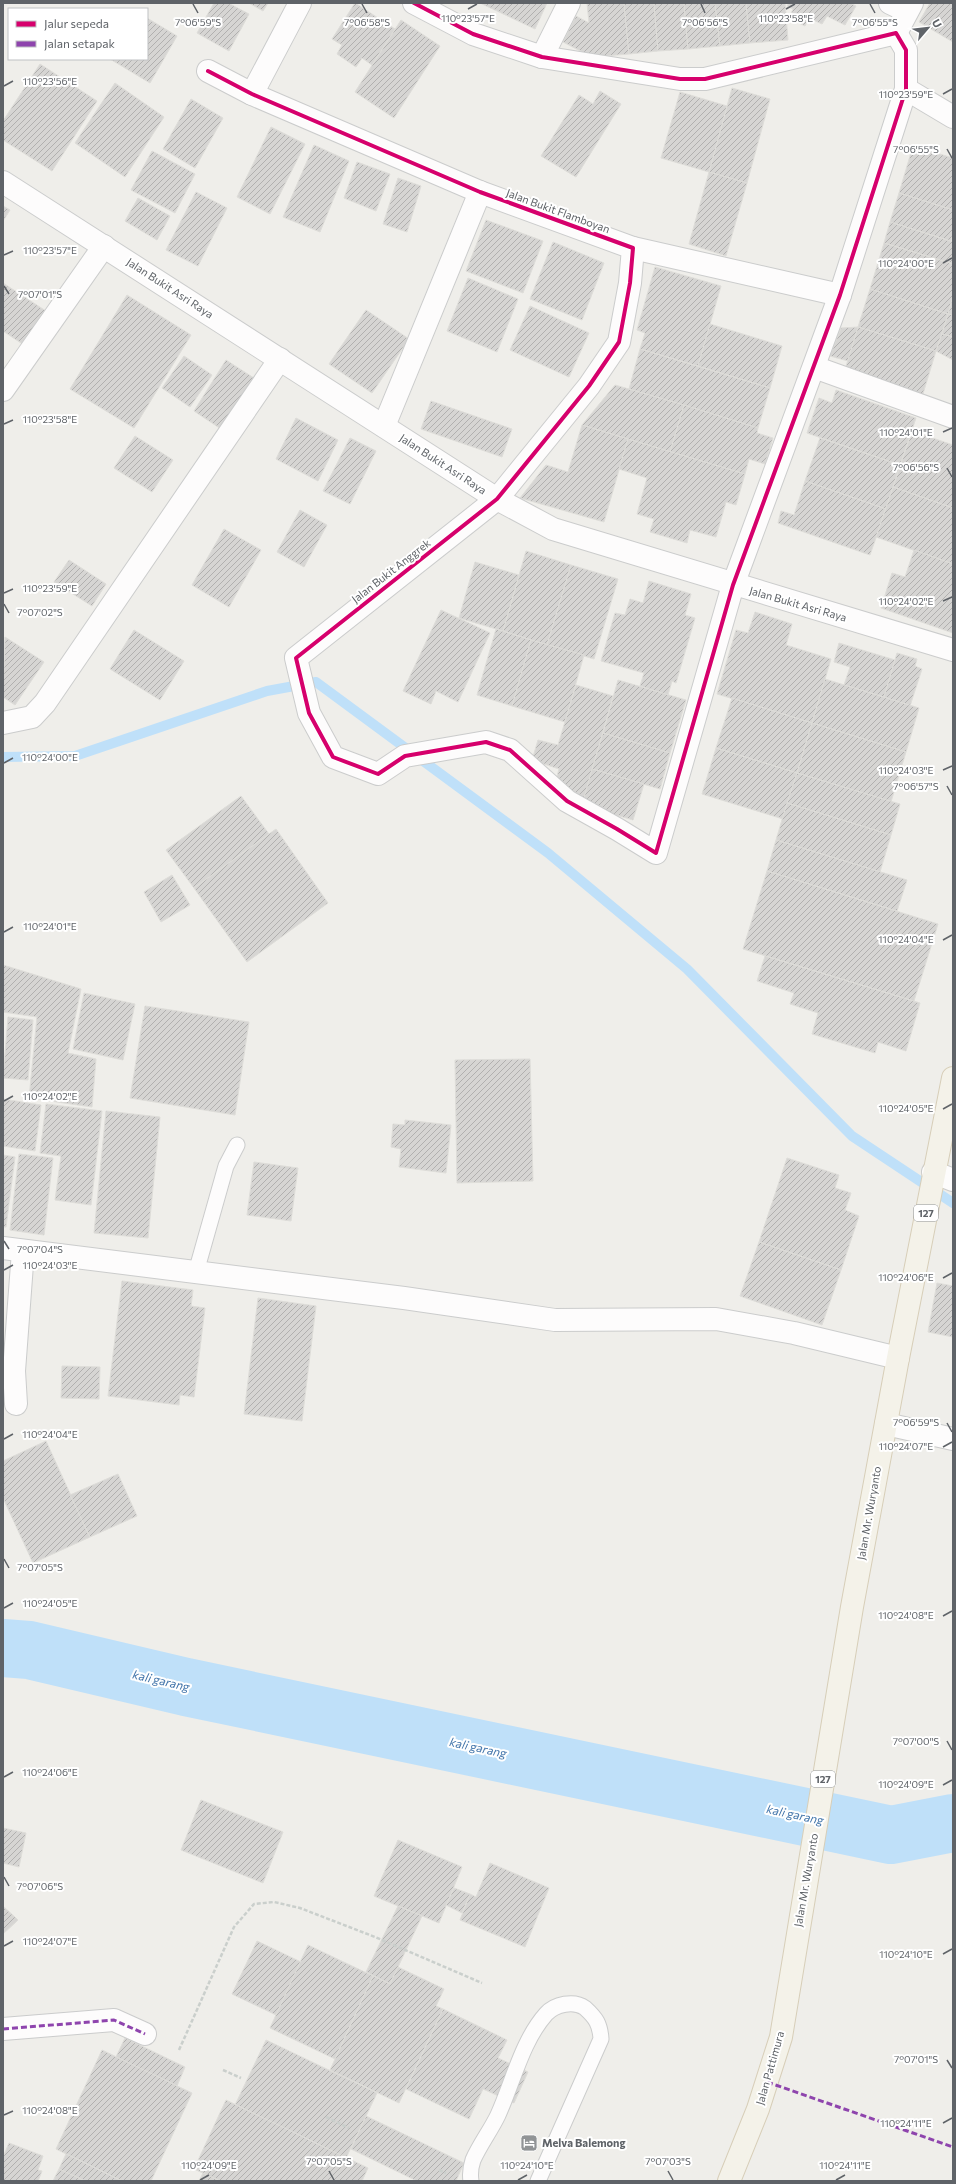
<svg xmlns="http://www.w3.org/2000/svg" width="956" height="2184" viewBox="0 0 956 2184" font-family="Commissioner,sans-serif">
<style>
.lines{fill:none;stroke-linecap:round;stroke-linejoin:round}
.stream{stroke:#bfe0f9;stroke-width:10}
.river{stroke:#bfe0f9;stroke-width:58}
.building{fill:url(#building-hatch);stroke:#deddd9}
.service-casing{stroke:#cbcccc;stroke-width:17}
.pedestrian-casing{stroke:#cbcccc;stroke-width:24}
.minor-casing{stroke:#cbcccc;stroke-width:24}
.primary-casing{stroke:#d7ceb8;stroke-width:24}
.path{stroke:#cacfcc;stroke-width:2.5;stroke-dasharray:4 2;stroke-linecap:butt}
.service{stroke:#fdfcfc;stroke-width:15}
.pedestrian{stroke:#fdfcfc;stroke-width:22}
.minor{stroke:#fdfcfc;stroke-width:22}
.primary{stroke:#f4f2e9;stroke-width:22}
.quiet{stroke:#8e44ad;stroke-width:3;stroke-dasharray:6 3;stroke-linecap:butt}
.cycleway-casing{stroke:#fff;stroke-width:6}
.cycleway{stroke:#d6006c;stroke-width:4}
.ticks{fill:none;stroke:#5f6368;stroke-width:1.5}
.labels{text-anchor:middle;stroke-width:4;stroke-linejoin:round;paint-order:stroke}
.shield{fill:#fff;stroke:#8f9295;stroke-width:1}
.shield-label{font-size:10px;font-weight:bold;fill:#5f6368}
.street-label{font-size:11px;fill:#5f6368;stroke:#fff}
.poi-label{font-size:11px;font-weight:bold;fill:#5f6368;stroke:#fff;text-anchor:start}
.water-label{font-size:12px;font-style:italic;fill:#4174aa;stroke:#fff}
.ticks-label{font-size:10px;text-anchor:middle;fill:#5f6368;stroke:#fff;stroke-width:4;stroke-linejoin:round;paint-order:stroke}
</style>
<defs>
<pattern id="building-hatch" width="6" height="6" patternUnits="userSpaceOnUse"><rect width="6" height="6" fill="#d6d5d3"/><path d="M-1 1l2-2M0 6l6-6M5 7l2-2" fill="none" stroke="#b1b0af"/></pattern>
</defs>
<rect width="100%" height="100%" fill="#efeeea"/>
<g class="lines">
<polyline class="stream" points="3,757 75,756 267,691 316,682 548,853 687,969 852,1136 953,1203"/>
<polyline class="river" points="3,1648 29,1650 186,1687 891,1835 953,1823"/>
</g>
<g class="building">
<polygon points="214,3 228,3 249,14 229,51 197,33"/>
<polygon points="249,3 268,3 263,11"/>
<polygon points="355,3 395,29 372,65 362,58 356,67 337,54 342,45 332,39"/>
<polygon points="480,3 547,3 535,29"/>
<polygon points="587,3 624,3 629,54 592,57 563,42 576,16 589,23"/>
<polygon points="624,3 654,3 658,51 629,54"/>
<polygon points="654,3 684,3 688,49 658,51"/>
<polygon points="684,3 715,3 720,46 688,49"/>
<polygon points="715,3 746,3 750,43 720,46"/>
<polygon points="746,3 785,3 788,40 750,43"/>
<polygon points="789,3 850,3 856,6 845,25 827,16 822,24 809,18 805,26 789,18 793,9 787,6"/>
<polygon points="930,3 953,3 953,42 919,22"/>
<polygon points="147,18 177,36 150,83 110,59 147,59"/>
<polygon points="401,20 440,46 394,118 355,92"/>
<polygon points="40,64 97,101 52,171 3,140 3,121"/>
<polygon points="115,83 164,117 125,177 75,143"/>
<polygon points="732,88 770,99 747,183 709,172"/>
<polygon points="600,91 621,104 576,177 541,156 579,95 593,104"/>
<polygon points="680,92 727,106 709,172 661,158"/>
<polygon points="191,99 223,118 195,168 163,149"/>
<polygon points="271,127 305,144 270,214 237,197"/>
<polygon points="314,145 349,161 320,232 283,217"/>
<polygon points="913,146 953,158 953,210 899,193"/>
<polygon points="152,151 195,174 175,213 131,190"/>
<polygon points="357,162 390,174 376,211 344,198"/>
<polygon points="709,172 747,183 726,256 689,244"/>
<polygon points="398,178 421,186 407,232 383,224"/>
<polygon points="196,192 227,208 198,266 166,250"/>
<polygon points="899,193 953,210 953,233 951,241 890,222"/>
<polygon points="138,198 170,216 157,240 125,221"/>
<polygon points="3,206 10,210 3,221"/>
<polygon points="486,220 543,241 523,293 466,271"/>
<polygon points="890,222 953,242 953,264 884,243"/>
<polygon points="553,242 604,263 582,320 530,299"/>
<polygon points="884,243 953,264 953,296 948,314 870,289"/>
<polygon points="655,267 721,286 698,366 640,349 645,333 637,330"/>
<polygon points="468,278 518,299 497,352 447,331"/>
<polygon points="3,283 49,313 27,347 3,331"/>
<polygon points="870,289 948,314 936,351 858,327"/>
<polygon points="127,295 191,335 134,428 70,389"/>
<polygon points="953,296 953,315 948,314"/>
<polygon points="530,306 589,333 569,377 510,350"/>
<polygon points="366,310 409,339 372,393 329,364"/>
<polygon points="948,314 953,315 953,337 942,334"/>
<polygon points="710,324 782,346 770,388 698,366"/>
<polygon points="858,327 848,361 830,356 841,328"/>
<polygon points="858,327 936,351 922,397 844,373"/>
<polygon points="942,334 953,337 953,360 936,351"/>
<polygon points="640,349 770,388 758,428 629,389"/>
<polygon points="184,356 212,375 190,407 162,388"/>
<polygon points="226,360 257,380 224,431 194,411"/>
<polygon points="615,385 684,405 670,452 582,425"/>
<polygon points="836,390 916,418 900,465 807,433 819,398 832,403"/>
<polygon points="431,401 512,429 502,457 421,429"/>
<polygon points="684,405 758,428 757,433 773,438 765,464 749,459 745,474 670,452"/>
<polygon points="296,418 338,440 318,481 276,459"/>
<polygon points="582,425 628,439 604,522 520,498 546,465 568,472"/>
<polygon points="912,431 953,445 953,508 893,487"/>
<polygon points="135,436 173,460 152,492 114,468"/>
<polygon points="350,438 376,451 350,504 323,491"/>
<polygon points="820,438 900,465 886,509 805,481"/>
<polygon points="628,439 745,474 736,505 726,502 716,537 690,530 687,543 650,532 654,519 637,514 647,478 619,469"/>
<polygon points="805,481 886,509 870,555 778,523 781,511 794,515"/>
<polygon points="893,487 953,508 953,564 876,537"/>
<polygon points="300,510 327,525 304,567 277,552"/>
<polygon points="224,529 261,550 229,607 192,585"/>
<polygon points="914,550 953,564 953,633 881,608 892,573 905,577"/>
<polygon points="526,551 571,565 547,645 503,631"/>
<polygon points="69,560 106,584 92,606 54,582"/>
<polygon points="475,562 519,575 503,631 459,618"/>
<polygon points="571,565 618,579 594,659 547,645"/>
<polygon points="649,581 691,594 685,615 695,618 676,683 672,681 668,695 640,686 644,673 601,661 615,613 625,615 630,599 643,603"/>
<polygon points="441,610 490,633 458,702 436,691 431,704 403,691"/>
<polygon points="755,612 792,624 786,645 831,659 812,723 717,694 736,630 748,633"/>
<polygon points="496,629 531,640 512,706 477,695"/>
<polygon points="134,630 184,661 160,700 110,669"/>
<polygon points="5,637 44,662 15,705 3,697"/>
<polygon points="531,640 584,655 565,722 512,706"/>
<polygon points="839,643 895,660 884,697 844,685 850,667 834,662"/>
<polygon points="897,653 917,659 915,666 922,669 910,706 884,697"/>
<polygon points="825,679 919,708 906,752 812,723"/>
<polygon points="618,680 686,700 670,753 603,733"/>
<polygon points="576,685 613,696 584,799 556,780 559,769 532,760 538,740 558,745"/>
<polygon points="732,698 812,723 797,773 716,748"/>
<polygon points="812,723 906,752 891,802 797,773"/>
<polygon points="603,733 670,753 660,789 592,769"/>
<polygon points="716,748 797,773 783,819 702,794"/>
<polygon points="592,769 644,784 633,820 582,805"/>
<polygon points="797,773 900,804 891,835 787,803"/>
<polygon points="241,796 269,834 194,888 166,850"/>
<polygon points="787,803 891,835 880,872 776,840"/>
<polygon points="276,829 328,903 247,962 194,888"/>
<polygon points="776,840 907,880 897,911 767,871"/>
<polygon points="767,871 938,924 914,1001 743,949"/>
<polygon points="172,875 190,905 161,922 144,892"/>
<polygon points="765,956 920,1003 906,1051 878,1042 875,1053 812,1034 818,1013 790,1004 794,993 757,981"/>
<polygon points="3,965 81,989 68,1053 96,1059 92,1107 29,1098 37,1017 3,1012"/>
<polygon points="84,993 135,1004 123,1060 73,1049"/>
<polygon points="145,1006 249,1022 235,1115 130,1098"/>
<polygon points="8,1017 33,1020 28,1080 3,1078"/>
<polygon points="530,1059 533,1181 457,1183 455,1060"/>
<polygon points="3,1099 41,1105 35,1151 3,1146"/>
<polygon points="46,1104 102,1111 91,1205 55,1200 61,1156 40,1153"/>
<polygon points="106,1111 160,1117 148,1238 94,1233"/>
<polygon points="405,1120 451,1125 446,1173 399,1167 401,1149 391,1147 393,1124 405,1125"/>
<polygon points="19,1154 53,1158 44,1235 10,1230"/>
<polygon points="3,1155 15,1157 6,1227 3,1227"/>
<polygon points="787,1158 839,1175 835,1188 851,1193 845,1210 859,1216 841,1270 759,1242"/>
<polygon points="254,1162 298,1168 291,1221 247,1215"/>
<polygon points="759,1242 841,1270 822,1325 740,1296"/>
<polygon points="122,1281 193,1290 191,1306 205,1308 194,1397 180,1395 179,1405 108,1396"/>
<polygon points="937,1283 953,1286 953,1337 928,1332"/>
<polygon points="258,1298 316,1306 302,1421 244,1414"/>
<polygon points="62,1366 100,1367 99,1399 61,1398"/>
<polygon points="46,1441 90,1537 33,1563 3,1498 3,1461"/>
<polygon points="118,1474 137,1516 90,1537 70,1495"/>
<polygon points="201,1800 283,1832 263,1883 181,1850"/>
<polygon points="3,1828 26,1833 19,1867 3,1863"/>
<polygon points="398,1840 462,1867 439,1923 374,1896"/>
<polygon points="490,1863 549,1888 525,1947 460,1920 470,1894 476,1897"/>
<polygon points="454,1888 470,1894 462,1913 446,1905"/>
<polygon points="3,1906 18,1920 3,1934"/>
<polygon points="398,1906 422,1916 390,1984 366,1972"/>
<polygon points="257,1941 301,1962 276,2015 232,1994"/>
<polygon points="308,1945 373,1976 335,2059 270,2028"/>
<polygon points="398,1967 444,1989 436,2006 443,2009 399,2103 330,2070 373,1976 390,1984"/>
<polygon points="443,2009 507,2040 498,2058 528,2072 514,2103 483,2089 469,2119 406,2089"/>
<polygon points="125,2038 185,2067 177,2086 116,2057"/>
<polygon points="266,2040 377,2093 346,2158 235,2105"/>
<polygon points="102,2050 192,2093 151,2181 122,2181 56,2149"/>
<polygon points="226,2100 368,2168 362,2181 220,2181 194,2169"/>
<polygon points="366,2116 464,2163 456,2181 417,2181 351,2149"/>
<polygon points="9,2143 43,2156 38,2170 42,2171 38,2181 3,2181 3,2157"/>
<polygon points="66,2154 122,2181 85,2181 59,2169"/>
<polygon points="59,2169 85,2181 53,2181"/>
<polygon points="203,2173 220,2181 199,2181"/>
</g>
<g class="lines">
<g class="service-casing">
<g id="service">
<polyline points="196,1272 226,1166 237,1145"/>
<path d="M471,2181C470,2175 471,2166 473,2160C480,2144 491,2130 498,2115C513,2082 522,2041 546,2014C555,2004 574,2000 585,2008C596,2018 600,2024 601,2039L538,2181"/>
</g>
</g>
<g class="pedestrian-casing">
<polyline id="pedestrian" points="3,2029 114,2020 145,2034"/>
</g>
<g class="minor-casing">
<g id="minor">
<polyline points="890,3 907,11"/>
<polyline points="896,33 912,3"/>
<polyline points="542,57 569,3"/>
<polyline points="208,71 252,94 480,192 633,248 630,283 619,342 589,386 497,499 296,658 309,713 333,757 378,774 405,756 486,742 510,750 567,801 617,829 656,853 733,585 840,295 906,89 906,50 896,33 705,79 680,79 542,57 473,34 414,3"/>
<polyline points="906,89 953,117"/>
<polyline points="252,94 300,3"/>
<polyline points="3,182 497,499 553,529 953,650"/>
<polyline points="633,248 840,295"/>
<polyline points="814,367 953,417"/>
<polyline points="3,390 104,246"/>
<polyline points="384,426 480,192"/>
<polyline points="3,723 32,717 45,703 280,359"/>
<polyline points="933,1172 953,1180"/>
<polyline points="3,1248 404,1298 555,1320 716,1319 794,1333 898,1358"/>
<polyline points="16,1404 14,1371 23,1251"/>
<polyline points="886,1424 953,1439"/>
</g>
</g>
<g class="primary-casing">
<polyline id="primary" points="729,2181 758,2109 781,2037 852,1607 898,1358 953,1078"/>
</g>
<g class="path">
<polyline points="179,2050 234,1927 254,1904 274,1902 300,1908 375,1937 482,1983"/>
<polyline points="223,2070 241,2078"/>
<polyline points="326,2117 349,2128"/>
<polyline points="439,2170 446,2173"/>
</g>
<use href="#service" class="service"/>
<use href="#pedestrian" class="pedestrian"/>
<use href="#minor" class="minor"/>
<use href="#primary" class="primary"/>
<g class="quiet">
<polyline points="3,2029 114,2020 145,2034"/>
<polyline points="767,2082 953,2147"/>
</g>
<g class="cycleway-casing">
<polyline id="cycleway" points="208,71 252,94 480,192 633,248 630,283 619,342 589,386 497,499 296,658 309,713 333,757 378,774 405,756 486,742 510,750 567,801 617,829 656,853 733,585 840,295 906,89 906,50 896,33 705,79 680,79 542,57 473,34 414,3"/>
</g>
<use href="#cycleway" class="cycleway"/>
</g>
<path class="ticks" d="M193,4L198,13M362,4L367,13M701,4L705,13M870,4L875,13M468,9L477,4M786,9L795,4M4,86L13,81M943,94L952,89M947,149L952,158M4,255L13,251M943,263L952,258M4,286L9,294M4,424L13,420M943,432L952,428M947,468L952,477M4,593L13,589M943,601L952,597M4,604L9,613M4,763L13,758M943,770L952,766M947,786L952,795M4,932L13,927M943,940L952,935M4,1101L13,1096M943,1109L952,1104M4,1241L9,1249M4,1270L13,1265M943,1278L952,1273M947,1423L952,1432M4,1439L13,1434M943,1447L952,1442M4,1559L9,1568M4,1608L13,1603M943,1616L952,1611M947,1741L952,1750M4,1777L13,1772M943,1785L952,1780M4,1877L9,1886M4,1946L13,1941M943,1954L952,1949M947,2060L952,2068M4,2115L13,2111M943,2123L952,2118M329,2171L334,2180M668,2171L673,2180M200,2180L209,2175M518,2180L527,2175M836,2180L845,2175"/>
<defs>
<g id="hotel-square" transform="scale(0.9)"><rect x="-9" y="-9" width="18" height="18" rx="4" fill="#919496" stroke="#fff"/><path d="M-6-4.5h1.5V1H6V5H4.5V3h-9V5H-6ZM-4 0a1.8 1.8 0 1 1 3.6 0ZM.5 0V-2.5h3Q6-2.5 6 0Z" fill="#fff"/></g>
</defs>
<g fill-rule="evenodd">
<use href="#hotel-square" x="529" y="2143"/>
</g>
<g class="labels">
<g class="shield">
<rect x="914" y="1205" width="24" height="16" rx="3"/>
<rect x="811" y="1771" width="24" height="16" rx="3"/>
</g>
<g class="shield-label">
<text x="926" y="1217">127</text>
<text x="823" y="1783">127</text>
</g>
<g class="street-label">
<text transform="translate(558 211) rotate(20)" y="4">Jalan Bukit Flamboyan</text>
<text transform="translate(170 288) rotate(33)" y="4">Jalan Bukit Asri Raya</text>
<text transform="translate(443 464) rotate(33)" y="4">Jalan Bukit Asri Raya</text>
<text transform="translate(391 571) rotate(-38)" y="4">Jalan Bukit Anggrek</text>
<text transform="translate(798 604) rotate(16)" y="4">Jalan Bukit Asri Raya</text>
<text transform="translate(869 1513) rotate(-80)" y="4">Jalan Mr. Wuryanto</text>
<text transform="translate(806 1880) rotate(-80)" y="4">Jalan Mr. Wuryanto</text>
<text transform="translate(770 2068) rotate(-74)" y="4">Jalan Pattimura</text>
</g>
<g class="poi-label">
<text x="542" y="2147">Melva Balemong</text>
</g>
<g class="water-label">
<text transform="translate(161 1681) rotate(13)" y="4">kali garang</text>
<text transform="translate(478 1748) rotate(12)" y="4">kali garang</text>
<text transform="translate(795 1815) rotate(12)" y="4">kali garang</text>
</g>
</g>
<g class="ticks-label">
<text x="786" y="22">110°23'58"E</text>
<text x="468" y="22">110°23'57"E</text>
<text x="198" y="26">7°06'59"S</text>
<text x="367" y="26">7°06'58"S</text>
<text x="705" y="26">7°06'56"S</text>
<text x="875" y="26">7°06'55"S</text>
<text x="50" y="85">110°23'56"E</text>
<text x="906" y="98">110°23'59"E</text>
<text x="916" y="153">7°06'55"S</text>
<text x="50" y="254">110°23'57"E</text>
<text x="906" y="267">110°24'00"E</text>
<text x="40" y="298">7°07'01"S</text>
<text x="50" y="423">110°23'58"E</text>
<text x="906" y="436">110°24'01"E</text>
<text x="916" y="471">7°06'56"S</text>
<text x="50" y="592">110°23'59"E</text>
<text x="906" y="605">110°24'02"E</text>
<text x="40" y="616">7°07'02"S</text>
<text x="50" y="761">110°24'00"E</text>
<text x="906" y="774">110°24'03"E</text>
<text x="916" y="790">7°06'57"S</text>
<text x="50" y="930">110°24'01"E</text>
<text x="906" y="943">110°24'04"E</text>
<text x="50" y="1100">110°24'02"E</text>
<text x="906" y="1112">110°24'05"E</text>
<text x="40" y="1253">7°07'04"S</text>
<text x="50" y="1269">110°24'03"E</text>
<text x="906" y="1281">110°24'06"E</text>
<text x="916" y="1426">7°06'59"S</text>
<text x="50" y="1438">110°24'04"E</text>
<text x="906" y="1450">110°24'07"E</text>
<text x="40" y="1571">7°07'05"S</text>
<text x="50" y="1607">110°24'05"E</text>
<text x="906" y="1619">110°24'08"E</text>
<text x="916" y="1745">7°07'00"S</text>
<text x="50" y="1776">110°24'06"E</text>
<text x="906" y="1788">110°24'09"E</text>
<text x="40" y="1890">7°07'06"S</text>
<text x="50" y="1945">110°24'07"E</text>
<text x="906" y="1958">110°24'10"E</text>
<text x="916" y="2063">7°07'01"S</text>
<text x="50" y="2114">110°24'08"E</text>
<text x="906" y="2127">110°24'11"E</text>
<text x="329" y="2165">7°07'05"S</text>
<text x="668" y="2165">7°07'03"S</text>
<text x="209" y="2169">110°24'09"E</text>
<text x="527" y="2169">110°24'10"E</text>
<text x="845" y="2169">110°24'11"E</text>
</g>
<rect width="956" height="2184" fill="none" stroke="#5f6368" stroke-width="8"/>
<rect x="8" y="8" width="140" height="52" fill="#ffffff" stroke="#bfc1c3"/>
<rect x="16" y="21" width="20" height="6" fill="#d6006c" stroke="#bfc1c3"/>
<text x="44" y="28" font-size="12" fill="#5f6368">Jalur sepeda</text>
<rect x="16" y="41" width="20" height="6" fill="#8e44ad" stroke="#bfc1c3"/>
<text x="44" y="48" font-size="12" fill="#5f6368">Jalan setapak</text>
<g transform="translate(928 28) rotate(62)" stroke="#ffffff" stroke-width="3" paint-order="stroke">
<path d="M0-3L7 15L0 10L-7 15Z" fill="#5f6368"/>
<text y="-6" font-size="11" font-weight="bold" text-anchor="middle" fill="#5f6368">U</text>
</g>
</svg>
